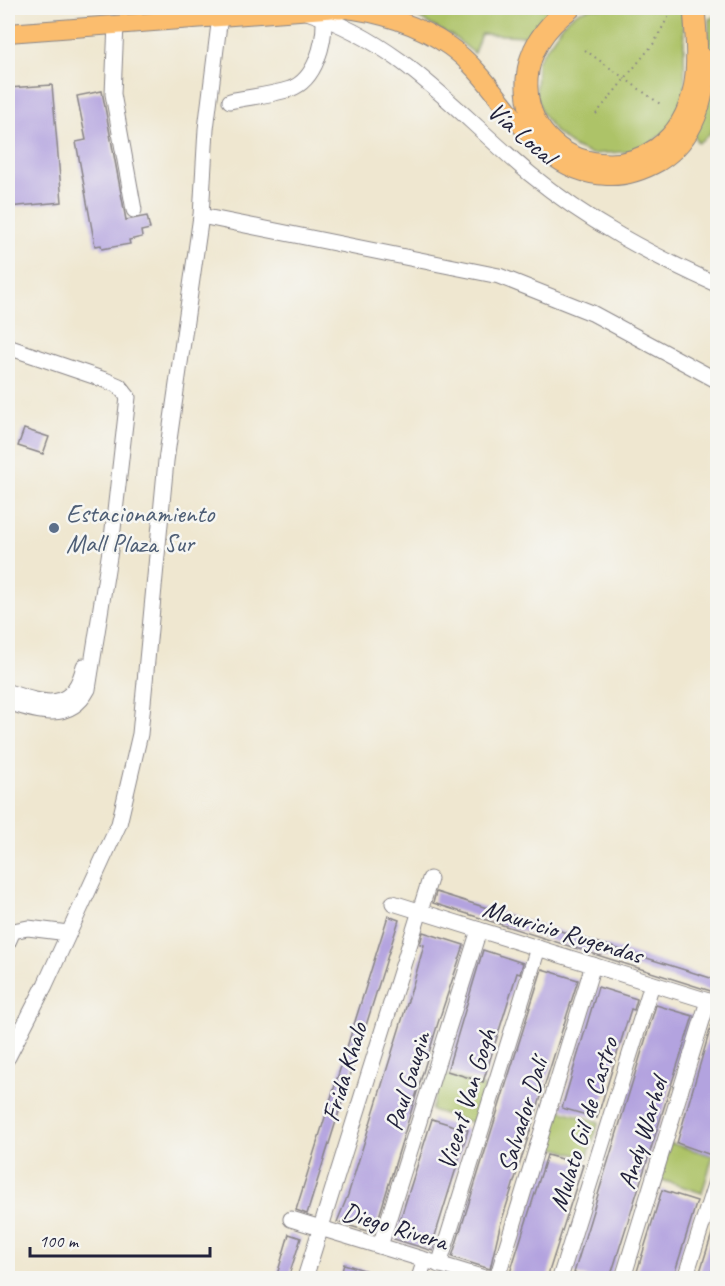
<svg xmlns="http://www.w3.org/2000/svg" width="725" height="1286" viewBox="0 0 725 1286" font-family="Caveat,sans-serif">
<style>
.green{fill:#adc367;stroke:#687251;stroke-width:1.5}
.building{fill:#b3a3df}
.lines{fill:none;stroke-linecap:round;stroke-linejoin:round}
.minor-casing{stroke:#888486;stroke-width:17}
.major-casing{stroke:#888486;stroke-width:20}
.highway-casing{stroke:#888486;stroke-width:23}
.path{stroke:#888486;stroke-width:2;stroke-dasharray:1.5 4.5;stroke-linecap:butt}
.minor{stroke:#fff;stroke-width:15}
.major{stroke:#fbbd6e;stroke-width:18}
.highway{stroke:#fbbd6e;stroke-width:21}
.service-dot{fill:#5c6f8a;stroke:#f6f6f2;stroke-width:2}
.labels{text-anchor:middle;stroke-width:5;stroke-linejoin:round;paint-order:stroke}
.street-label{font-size:26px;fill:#22223b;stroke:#f6f6f2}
.service-label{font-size:26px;fill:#4e5e75;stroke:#f6f6f2;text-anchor:start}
</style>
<rect width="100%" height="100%" fill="#f6f6f2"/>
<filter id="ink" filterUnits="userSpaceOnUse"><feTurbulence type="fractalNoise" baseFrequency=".0167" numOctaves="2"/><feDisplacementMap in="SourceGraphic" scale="12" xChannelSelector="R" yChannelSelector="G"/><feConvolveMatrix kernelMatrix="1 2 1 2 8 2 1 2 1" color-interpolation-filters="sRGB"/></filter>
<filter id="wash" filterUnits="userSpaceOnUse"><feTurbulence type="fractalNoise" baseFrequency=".008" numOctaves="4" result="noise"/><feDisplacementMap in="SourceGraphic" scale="24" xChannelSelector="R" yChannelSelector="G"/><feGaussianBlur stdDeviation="1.35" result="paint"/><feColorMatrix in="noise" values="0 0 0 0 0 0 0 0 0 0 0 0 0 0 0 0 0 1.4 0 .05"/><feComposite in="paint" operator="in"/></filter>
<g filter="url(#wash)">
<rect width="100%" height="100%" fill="#efe7d0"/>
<g class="green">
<polygon points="495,8 554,8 527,36 481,34 474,53 454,37 418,18 417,14"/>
<polygon points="591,8 683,8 685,88 673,126 640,151 591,154 576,148 555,132 542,113 536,95 537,61 567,19 580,11"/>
<polygon points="716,16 717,16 717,121 709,135 698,143 694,136 709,62 709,19"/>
<polygon points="442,1073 485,1087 474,1123 431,1110"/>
<polygon points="556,1109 599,1122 587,1158 545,1145"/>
<polygon points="670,1143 713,1156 702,1193 659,1179"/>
</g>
<g id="blocks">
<g class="building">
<polygon points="52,85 62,202 8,207 8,88"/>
<polygon points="102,91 126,220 147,216 150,229 141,231 142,237 129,240 130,244 102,249 101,245 95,246 76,142 86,140 77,96"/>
<polygon points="24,429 49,437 43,454 18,446"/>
<polygon points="436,892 717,980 717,993 433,903"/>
<polygon points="388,916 399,920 307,1214 296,1210"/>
<polygon points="423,932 464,945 438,1023 374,1233 337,1222 348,1195 414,981 424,945 420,944"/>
<polygon points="483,950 523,963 520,974 517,973 483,1082 447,1071"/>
<polygon points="542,969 578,980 500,1226 490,1269 452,1257"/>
<polygon points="598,987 637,999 634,1010 631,1009 597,1118 562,1108"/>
<polygon points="656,1005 693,1016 610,1278 590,1278 574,1273"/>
<polygon points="715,1013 717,1013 717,1135 711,1155 677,1143"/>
<polygon points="432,1119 468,1130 434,1239 436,1240 433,1251 394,1239"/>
<polygon points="547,1155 583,1165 547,1278 518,1278 509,1276"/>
<polygon points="662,1190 697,1201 673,1278 635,1278"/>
<polygon points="716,1221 717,1221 717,1254 710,1278 698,1278"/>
<polygon points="289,1234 301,1238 293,1263 288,1278 276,1278"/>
<polygon points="344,1264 384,1276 384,1278 340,1278"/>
</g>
</g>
</g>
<g filter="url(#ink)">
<use href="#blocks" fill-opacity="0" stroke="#888486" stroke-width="1.5"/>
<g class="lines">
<g class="minor-casing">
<g id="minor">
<path d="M307,12C402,43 456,112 530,174C587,221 651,255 718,285"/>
<polyline points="116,24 113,94 134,210"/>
<path d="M230,101C250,97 271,95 290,89C316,80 325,42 324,17"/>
<polyline points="201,216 499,276 592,313 718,381"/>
<path d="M8,347L105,380L119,386L128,397L112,538L88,689C70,723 36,712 8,702"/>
<path d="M8,692C44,704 73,714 84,666"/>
<polyline points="393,903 718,1004"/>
<polyline points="8,942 13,931 28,928 68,933"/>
<polyline points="8,1057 45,985 119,824 140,734 166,461 201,216 206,129 220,16"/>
<polyline points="291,1219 484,1278"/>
<polyline points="380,1246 479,930"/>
<polyline points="439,1265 538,948"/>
<polyline points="305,1278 430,879"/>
<polyline points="419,1278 425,1260"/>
<polyline points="497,1278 593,965"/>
<polyline points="560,1278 652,984"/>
<polyline points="623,1278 708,1001"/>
<polyline points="685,1278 718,1175"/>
</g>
</g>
<g class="major-casing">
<path id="major" d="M8,33L338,8C378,12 416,23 449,46C505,85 530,173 607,176C625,177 643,171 659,162C696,139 706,100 707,59"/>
</g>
<g class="highway-casing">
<g id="highway">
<polyline points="338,8 341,8"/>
<path d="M570,8C546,26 529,48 527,79C522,179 670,201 694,89C699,63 696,34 694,8"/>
</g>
</g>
<g class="path">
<polyline points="585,50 663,106"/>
<polyline points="596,114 654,43 673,8"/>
</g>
<use href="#minor" class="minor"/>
<use href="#major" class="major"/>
<use href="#highway" class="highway"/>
</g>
</g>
<circle class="service-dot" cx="54" cy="528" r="6"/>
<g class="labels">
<g class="street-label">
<text transform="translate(522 133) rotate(41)" y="9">Vía Local</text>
<text transform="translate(563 931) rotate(17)" y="9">Mauricio Rugendas</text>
<text transform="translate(344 1072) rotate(-73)" y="9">Frida Khalo</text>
<text transform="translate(407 1081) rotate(-73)" y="9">Paul Gaugin</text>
<text transform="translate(466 1099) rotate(-73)" y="9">Vicent Van Gogh</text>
<text transform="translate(522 1115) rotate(-73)" y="9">Salvador Dalí</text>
<text transform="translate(583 1124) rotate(-73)" y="9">Mulato Gil de Castro</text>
<text transform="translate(642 1133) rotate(-73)" y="9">Andy Warhol</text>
<text transform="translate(395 1226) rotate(17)" y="9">Diego Rivera</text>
</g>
<g class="service-label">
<text x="66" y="522">Estacionamiento<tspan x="66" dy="30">Mall Plaza Sur</tspan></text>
</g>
</g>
<rect width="725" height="1286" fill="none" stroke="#f6f6f2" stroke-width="30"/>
<path d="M30 1247v9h180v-9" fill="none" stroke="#22223b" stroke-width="3"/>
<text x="39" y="1247" font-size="18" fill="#22223b" stroke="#f6f6f2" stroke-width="4.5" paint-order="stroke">100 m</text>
</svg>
